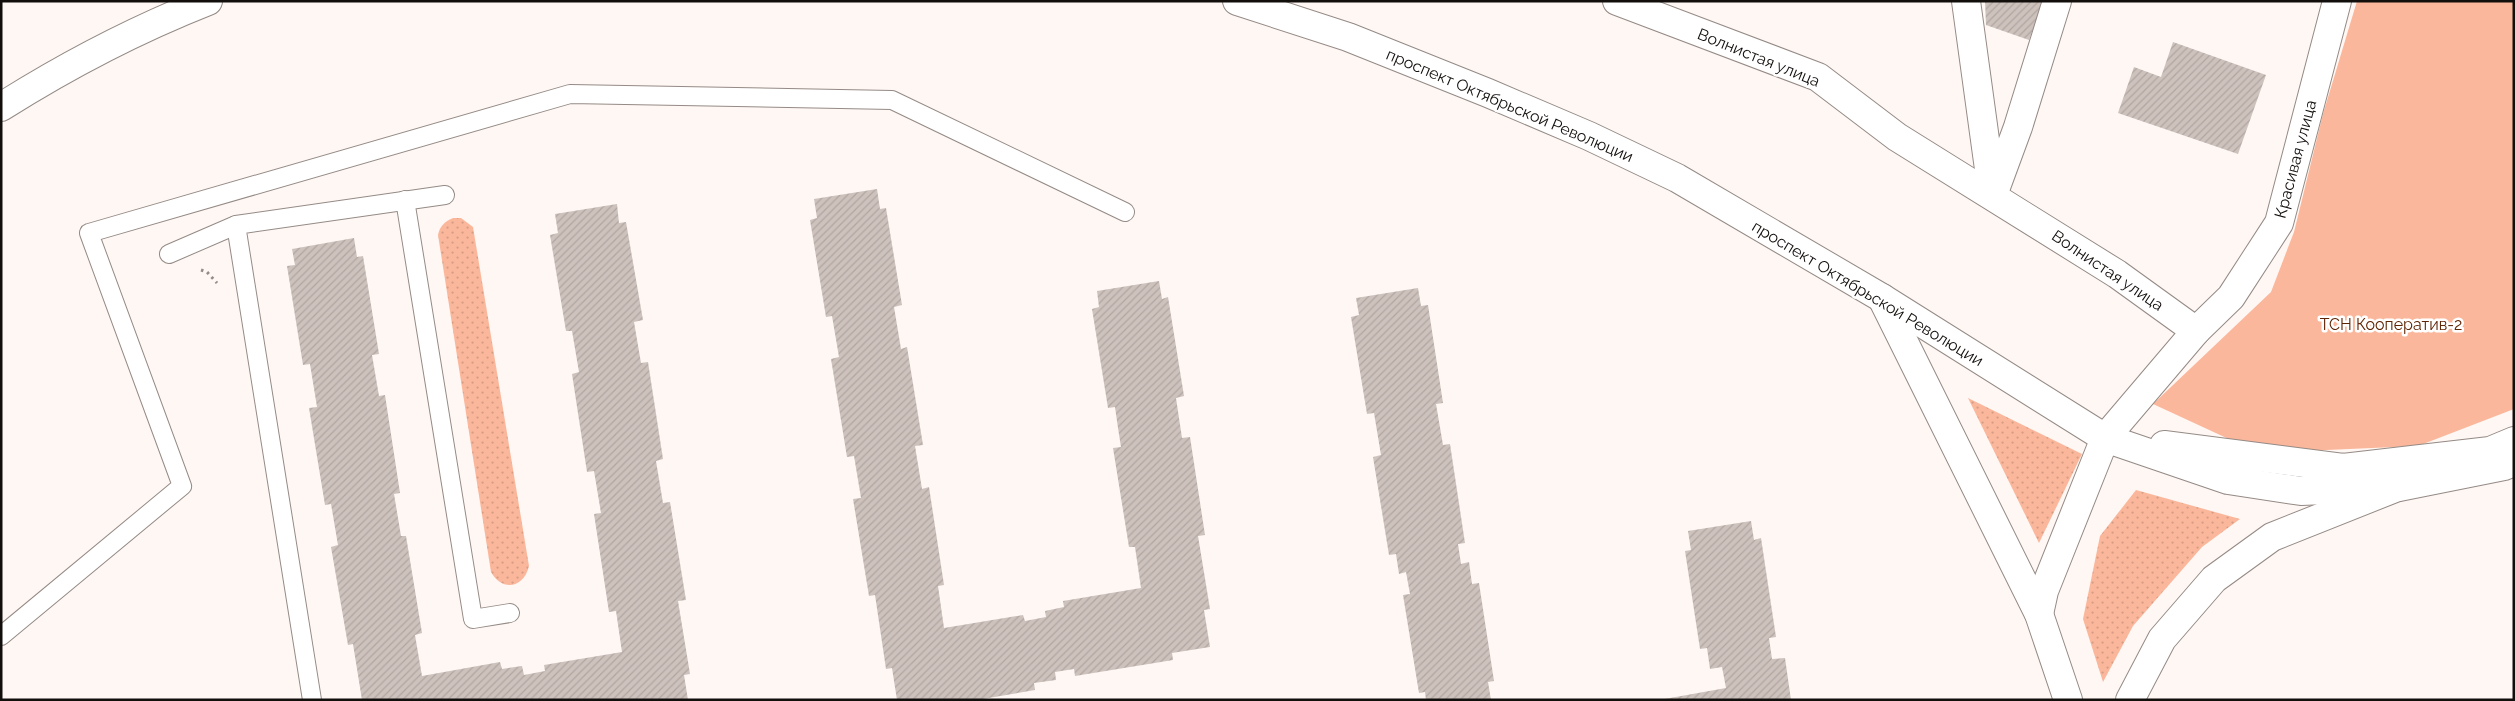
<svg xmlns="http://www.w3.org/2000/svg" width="2515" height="701" viewBox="0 0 2515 701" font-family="Raleway,sans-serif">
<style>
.grass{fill:url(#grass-dots)}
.garden{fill:#fbb79b}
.building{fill:url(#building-hatch)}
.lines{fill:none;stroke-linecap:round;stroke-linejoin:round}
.lane-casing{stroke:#958a85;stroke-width:20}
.street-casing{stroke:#958a85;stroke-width:30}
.secondary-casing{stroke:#958a85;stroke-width:30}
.primary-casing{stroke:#958a85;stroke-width:30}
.path{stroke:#928c8a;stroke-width:3;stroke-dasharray:2.5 4;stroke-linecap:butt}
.lane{stroke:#fff;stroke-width:18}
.street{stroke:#fff;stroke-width:28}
.secondary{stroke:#fff;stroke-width:28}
.primary{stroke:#fff;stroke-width:28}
.labels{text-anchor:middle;stroke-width:5;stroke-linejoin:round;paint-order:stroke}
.street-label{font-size:16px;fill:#120e0c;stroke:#fff}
.park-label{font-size:16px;fill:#5f2404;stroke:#fff}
</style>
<defs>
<pattern id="grass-dots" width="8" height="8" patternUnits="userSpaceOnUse" patternTransform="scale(1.25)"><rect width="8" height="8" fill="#fbb79b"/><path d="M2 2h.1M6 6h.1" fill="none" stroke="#d69c84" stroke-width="1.8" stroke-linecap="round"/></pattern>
<pattern id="building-hatch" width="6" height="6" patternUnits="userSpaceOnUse" patternTransform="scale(1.25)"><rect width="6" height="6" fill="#cec2bd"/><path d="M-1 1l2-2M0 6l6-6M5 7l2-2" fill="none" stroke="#b0a6a1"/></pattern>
</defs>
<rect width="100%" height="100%" fill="#fef7f4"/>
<g class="grass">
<path d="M453,218H461L473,227L529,566C524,588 502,592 491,572L438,235C440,226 444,222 453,218Z"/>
<polygon points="1968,398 2082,454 2039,543"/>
<polygon points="2136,490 2240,519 2202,547 2133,626 2103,682 2083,619 2100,536"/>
</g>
<polygon class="garden" points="2357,1 2514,1 2514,409 2418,446 2259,453 2153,404 2271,292 2294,232 2323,114"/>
<g class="building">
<polygon points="1985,1 2043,1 2029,40 1986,25"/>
<polygon points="2173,42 2266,75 2238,154 2118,113 2134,67 2161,77"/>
<polygon points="877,189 880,209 886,208 902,305 894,307 901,349 907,347 923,445 915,446 922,489 929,487 944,585 938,586 944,628 1023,615 1025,621 1046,617 1045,611 1064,607 1063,601 1141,588 1135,547 1129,547 1113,448 1121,447 1118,428 1115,407 1108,408 1092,309 1099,307 1097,291 1159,281 1162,299 1168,297 1184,396 1176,398 1182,438 1190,437 1205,535 1198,536 1210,609 1204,610 1210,647 1172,653 1173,660 1075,676 1074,669 1055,672 1056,680 1034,683 1035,690 977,700 897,700 892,668 886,669 875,595 869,596 853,499 861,498 854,456 847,457 831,359 839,357 832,316 826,317 810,220 817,218 814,199"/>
<polygon points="617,204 619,223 626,222 643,320 634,322 641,363 648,362 663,459 656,461 663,503 670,502 686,600 678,601 690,674 684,675 688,700 362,700 353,644 348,645 331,547 338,545 331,504 325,505 309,408 317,407 310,364 303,365 287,266 295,265 292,249 354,238 357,257 363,256 379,354 372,355 379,396 385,395 400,493 394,494 401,536 406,536 422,633 415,635 422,676 500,662 502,669 522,666 524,675 545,671 544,665 622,652 616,611 609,612 594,514 601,513 594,471 587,472 572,374 579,372 572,331 566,331 550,235 558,233 555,214"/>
<polygon points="1418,288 1421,306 1428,305 1443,403 1436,404 1443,445 1450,444 1465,543 1458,544 1461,564 1469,562 1472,584 1479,583 1494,681 1488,682 1491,700 1426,700 1425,692 1419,693 1403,595 1410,594 1406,572 1399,574 1396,554 1389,555 1373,457 1381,455 1374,413 1367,414 1351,317 1359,315 1356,298"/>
<polygon points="1751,521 1754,540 1761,538 1776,637 1769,638 1772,659 1785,658 1791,700 1659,700 1726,688 1722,667 1710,669 1707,648 1700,649 1685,551 1691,550 1688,531"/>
</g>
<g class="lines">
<g class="lane-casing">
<g id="lane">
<polyline points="405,200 473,619 510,613"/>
<polyline points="169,254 236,225"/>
<polyline points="1,636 182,486 89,233 570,94 892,100 1125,212"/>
<polyline points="312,700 236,225 445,195"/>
</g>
</g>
<g class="street-casing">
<g id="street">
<polyline points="1617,1 1818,77 1897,137 2117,274 2196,331"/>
<polyline points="1966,1 1992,191"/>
<polyline points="1993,195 2018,127 2057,1"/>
<polyline points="2105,438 2196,331 2231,297 2279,223 2337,1"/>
</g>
</g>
<g class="secondary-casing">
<g id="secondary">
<polyline points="1882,298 2039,614 2068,700"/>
<polyline points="2039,614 2044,591 2105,438"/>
<polyline points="2130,700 2162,639 2214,579 2272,537 2395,488"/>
</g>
</g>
<g class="primary-casing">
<g id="primary">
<polyline points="1237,1 1348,37 1488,93 1589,136 1677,178 1882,298 2105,438 2228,480 2301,491 2399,487 2504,466 2514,462"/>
<path d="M1,107C66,66 137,29 208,1"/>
<polyline points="2164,445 2343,468 2490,451 2514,441"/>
</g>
</g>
<polyline class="path" points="201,270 207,272 217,283"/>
<use href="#lane" class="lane"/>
<use href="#street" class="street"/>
<use href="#secondary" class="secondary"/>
<use href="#primary" class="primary"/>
</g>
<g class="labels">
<g class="street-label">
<text transform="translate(1759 57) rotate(22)" y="6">Волнистая улица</text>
<text transform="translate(1510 105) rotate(23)" y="6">проспект Октябрьской Революции</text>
<text transform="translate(2295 159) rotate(-75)" y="6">Красивая улица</text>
<text transform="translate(2108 270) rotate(34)" y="6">Волнистая улица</text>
<text transform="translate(1868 293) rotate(31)" y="6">проспект Октябрьской Революции</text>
</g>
<g class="park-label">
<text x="2391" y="330">ТСН Кооператив-2</text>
</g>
</g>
<rect width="2515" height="701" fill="none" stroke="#120e0c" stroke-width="5"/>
</svg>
